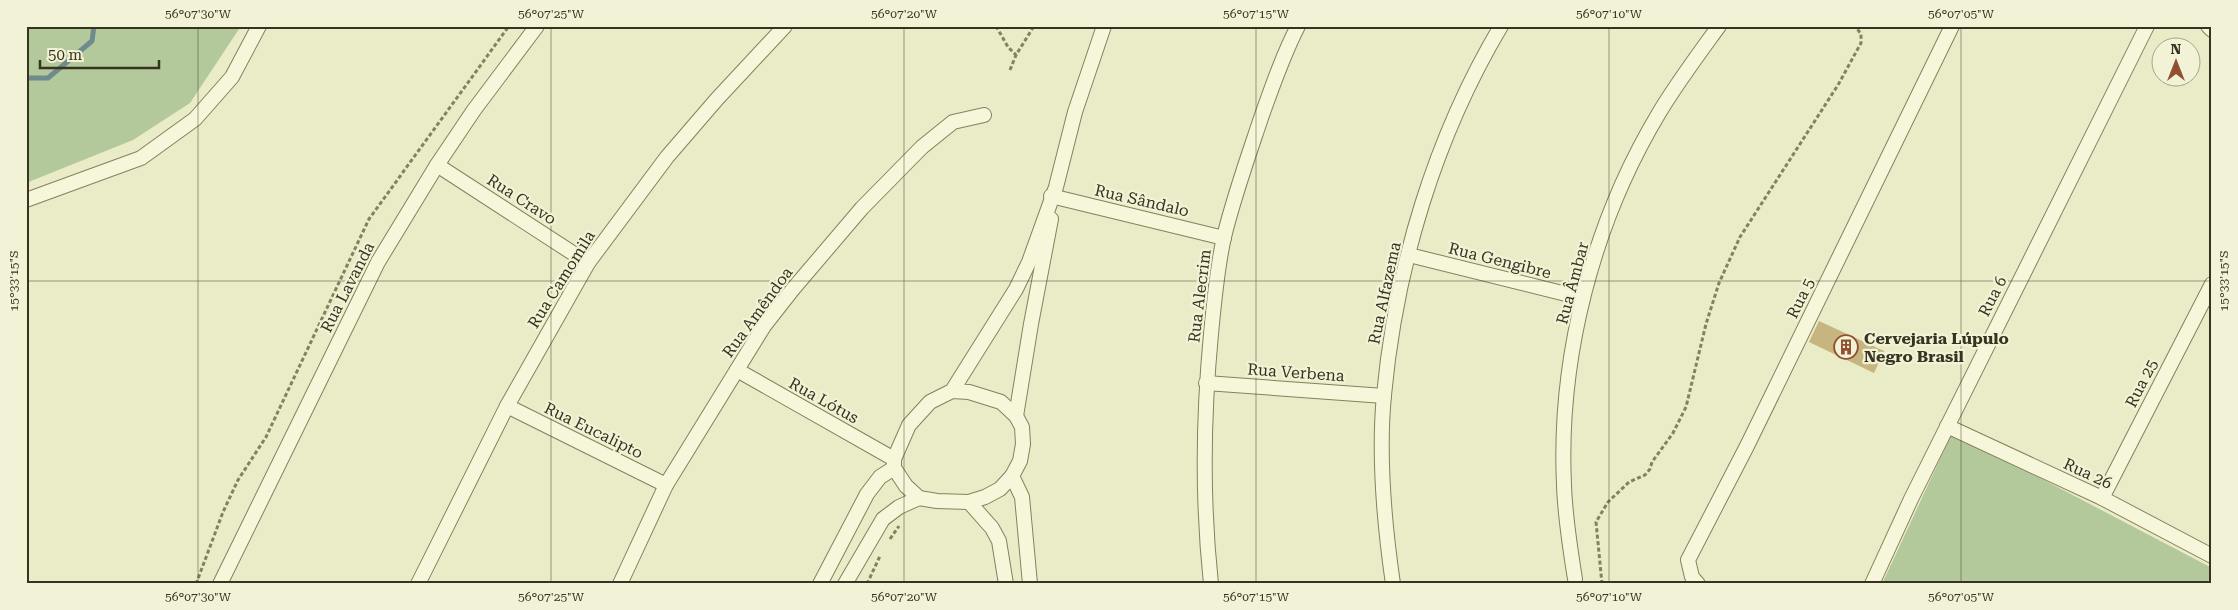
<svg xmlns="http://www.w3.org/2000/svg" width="2238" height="610" viewBox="0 0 2238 610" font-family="'Roboto Serif',serif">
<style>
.green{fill:#b4c99b}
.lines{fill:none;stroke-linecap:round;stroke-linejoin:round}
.stream{stroke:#6f8b8d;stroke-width:5}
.building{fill:#c7b57f}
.minor-casing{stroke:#86805d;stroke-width:16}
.path{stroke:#86805d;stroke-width:3;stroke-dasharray:4 2.5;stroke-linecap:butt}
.minor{stroke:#f6f7da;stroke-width:14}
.ticks{fill:none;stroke:#373320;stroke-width:1;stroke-opacity:0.45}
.labels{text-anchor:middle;stroke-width:4.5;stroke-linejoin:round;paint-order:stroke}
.street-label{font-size:16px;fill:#373320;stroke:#f2f3d6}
.poi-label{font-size:16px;font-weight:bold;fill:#373320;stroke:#f2f3d6;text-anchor:start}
.neatline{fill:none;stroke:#373320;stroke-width:2}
.ticks-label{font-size:12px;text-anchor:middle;fill:#373320}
</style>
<rect width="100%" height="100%" fill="#eaebc7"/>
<g class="green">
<polygon points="26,26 241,26 190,103 133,140 26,183"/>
<polygon points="1954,429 2044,480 2212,568 2212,578 2204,584 1882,584"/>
</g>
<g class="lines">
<polyline class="stream" points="26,78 48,78 92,41 94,26"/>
</g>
<polygon class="building" points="1819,321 1884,351 1874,373 1809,342"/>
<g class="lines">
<g class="minor-casing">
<g id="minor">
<polyline points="2208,26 2212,30"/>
<polyline points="437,165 588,263"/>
<polyline points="1051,196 1224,238"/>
<polyline points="26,200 141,158 195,119 232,77 259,26"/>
<polyline points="1409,255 1582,298"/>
<polyline points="737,370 894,459"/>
<polyline points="1206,383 1384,396"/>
<polyline points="952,391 969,392 1001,402 1016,416 1022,427 1023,444 1020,461 1012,476 1000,489 985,497 969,502 937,501 919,498 906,486 894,468 894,459 909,425 930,402 952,391 1016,289 1029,262 1056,187 1075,112 1104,26"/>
<polyline points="507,406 666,485"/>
<polyline points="1016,416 1031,324 1051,219"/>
<polyline points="1947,426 2102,498 2212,556"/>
<polyline points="1012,476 1022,497 1030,584"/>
<polyline points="2102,498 2212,284"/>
<polyline points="969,502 992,528 999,541 1006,584"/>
<path d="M1575,579C1570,548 1565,517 1564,485C1558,357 1593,223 1659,113C1677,83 1698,55 1719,26"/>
<polyline points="220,584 378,262 437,165 474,110 537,26"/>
<polyline points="418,584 507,406 588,263 667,157 717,99 785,26"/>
<polyline points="620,584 666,485 764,326 793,289 862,208 922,147 953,122 984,115"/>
<polyline points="820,584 867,494 880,477 894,468"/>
<polyline points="845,584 883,519 899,507 919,498"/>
<path d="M1211,584C1202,500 1203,418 1211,334C1214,302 1217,268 1224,237C1234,196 1248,157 1261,118C1272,87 1283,55 1298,26"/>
<path d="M1393,584C1384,522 1378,457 1384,395C1396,266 1435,137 1501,26"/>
<polyline points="1698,584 1692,577 1688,560 1747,446 1952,26"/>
<polyline points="1872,584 1911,499 2147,26"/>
</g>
</g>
<g class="path">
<polyline points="996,26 1008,47 1016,55"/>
<polyline points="1010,70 1016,55 1034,26"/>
<polyline points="890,539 899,526"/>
<polyline points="196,584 223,512 238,480 266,437 369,219 509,26"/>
<polyline points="867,584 880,556"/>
<polyline points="1602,584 1596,522 1608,502 1629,482 1645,475 1650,469 1652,462 1673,433 1686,407 1706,324 1719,283 1740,237 1838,85 1861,43 1861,34 1855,26"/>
</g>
<use href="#minor" class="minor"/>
</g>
<path class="ticks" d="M198,26V584M551,26V584M904,26V584M1256,26V584M1609,26V584M1961,26V584M26,281H2212"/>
<defs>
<g id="building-ring" transform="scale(1.25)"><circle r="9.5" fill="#f2f3d6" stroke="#915032" stroke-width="1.5"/><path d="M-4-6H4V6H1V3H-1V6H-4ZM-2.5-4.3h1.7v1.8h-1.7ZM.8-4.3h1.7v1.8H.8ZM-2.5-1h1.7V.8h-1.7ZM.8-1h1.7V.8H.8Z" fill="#915032"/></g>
</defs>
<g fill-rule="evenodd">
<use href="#building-ring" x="1846" y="347"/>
</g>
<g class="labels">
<g class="street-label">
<text transform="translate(522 199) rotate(33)" y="6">Rua Cravo</text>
<text transform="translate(1142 200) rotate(13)" y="6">Rua Sândalo</text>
<text transform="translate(1500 260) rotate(14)" y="6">Rua Gengibre</text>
<text transform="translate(561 279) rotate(-58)" y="6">Rua Camomila</text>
<text transform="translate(1572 283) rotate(-75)" y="6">Rua Âmbar</text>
<text transform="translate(347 287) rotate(-63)" y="6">Rua Lavanda</text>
<text transform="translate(1384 293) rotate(-78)" y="6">Rua Alfazema</text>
<text transform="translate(1199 296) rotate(-83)" y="6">Rua Alecrim</text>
<text transform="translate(1992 296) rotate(-63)" y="6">Rua 6</text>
<text transform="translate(1800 298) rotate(-64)" y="6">Rua 5</text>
<text transform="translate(757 312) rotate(-54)" y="6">Rua Amêndoa</text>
<text transform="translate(1296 372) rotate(4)" y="6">Rua Verbena</text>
<text transform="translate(2141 383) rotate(-63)" y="6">Rua 25</text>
<text transform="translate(824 400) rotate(29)" y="6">Rua Lótus</text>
<text transform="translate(594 430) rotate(26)" y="6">Rua Eucalipto</text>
<text transform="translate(2088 473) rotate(25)" y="6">Rua 26</text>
</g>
<g class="poi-label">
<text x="1864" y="344">Cervejaria Lúpulo<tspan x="1864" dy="18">Negro Brasil</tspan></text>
</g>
</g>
<rect width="2238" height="610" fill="none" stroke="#f2f3d6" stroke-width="55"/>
<g transform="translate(2176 62)"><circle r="24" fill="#f2f3d6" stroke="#a7a68d"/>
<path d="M0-4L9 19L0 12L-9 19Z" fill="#915032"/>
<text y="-8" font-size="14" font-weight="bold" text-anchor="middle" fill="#373320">N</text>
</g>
<path d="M40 60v8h119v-8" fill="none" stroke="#373320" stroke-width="2.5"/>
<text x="48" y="60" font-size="15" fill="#373320" stroke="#f2f3d6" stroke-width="4" paint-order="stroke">50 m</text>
<rect x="28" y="28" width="2182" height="554" class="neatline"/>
<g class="ticks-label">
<text x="198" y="18">56°07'30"W</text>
<text x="551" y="18">56°07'25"W</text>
<text x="904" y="18">56°07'20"W</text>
<text x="1256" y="18">56°07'15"W</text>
<text x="1609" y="18">56°07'10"W</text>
<text x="1961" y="18">56°07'05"W</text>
<text transform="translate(14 281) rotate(-90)" y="4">15°33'15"S</text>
<text transform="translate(2224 281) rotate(-90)" y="4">15°33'15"S</text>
<text x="198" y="601">56°07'30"W</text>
<text x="551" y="601">56°07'25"W</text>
<text x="904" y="601">56°07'20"W</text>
<text x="1256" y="601">56°07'15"W</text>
<text x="1609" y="601">56°07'10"W</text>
<text x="1961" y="601">56°07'05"W</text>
</g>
</svg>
